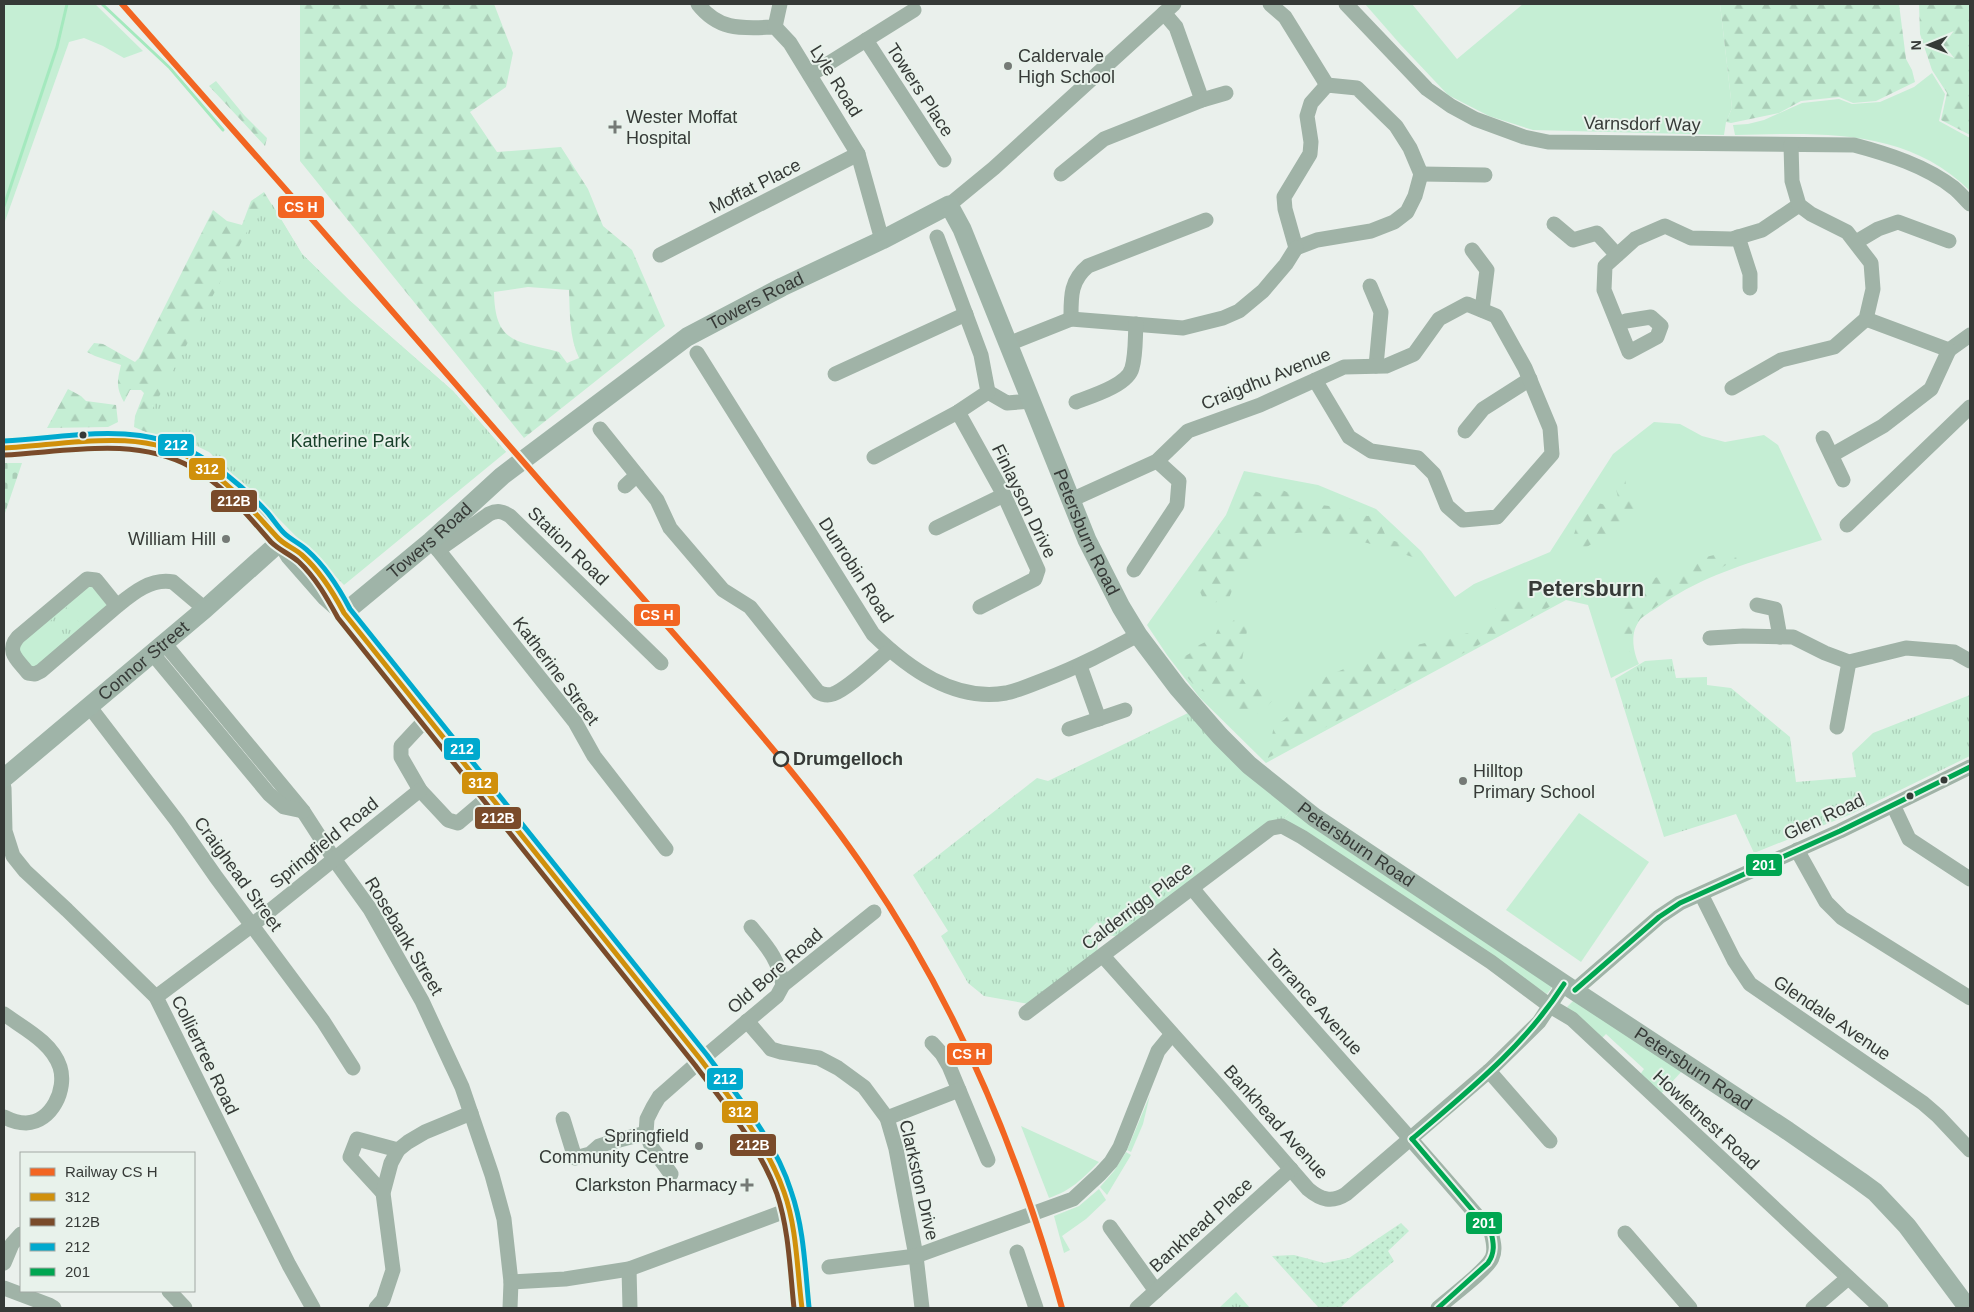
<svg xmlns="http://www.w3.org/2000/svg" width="1974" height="1312" viewBox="0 0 1974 1312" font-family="Arial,sans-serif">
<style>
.grass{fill:#c5eed4}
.forest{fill:url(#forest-firs);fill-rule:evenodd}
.cemetery{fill:url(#cemetery-stones)}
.park{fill:url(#park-tufts)}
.garden{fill:url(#garden-dots)}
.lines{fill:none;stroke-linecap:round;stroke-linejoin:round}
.stream{stroke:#a4e9be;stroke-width:3}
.minor{stroke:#a0b3a7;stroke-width:15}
.major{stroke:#9fb4a8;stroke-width:19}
.bus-1-casing{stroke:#e8f2eb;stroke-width:9}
.bus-2-casing{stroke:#e8f2eb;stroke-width:9}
.bus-3-casing{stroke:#e8f2eb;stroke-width:9}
.bus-4-casing{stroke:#e8f2eb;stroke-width:9}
.bus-1{stroke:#d0900b;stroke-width:5}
.bus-2{stroke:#7a4b2a;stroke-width:5}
.bus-3{stroke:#00a9ce;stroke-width:5}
.bus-4{stroke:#00a651;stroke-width:5}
.rail-1-casing{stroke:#e8f2eb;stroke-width:10}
.rail-1{stroke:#f26522;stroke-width:6}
.poi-dot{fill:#757a76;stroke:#e8f2eb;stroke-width:2}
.bus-dot{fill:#363a37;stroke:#e8f2eb;stroke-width:2}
.stop-dot{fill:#e8f2eb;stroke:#363a37;stroke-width:2.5}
.labels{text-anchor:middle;stroke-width:4;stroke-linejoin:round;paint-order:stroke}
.poi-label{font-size:18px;fill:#363a37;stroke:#e8f2eb;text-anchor:start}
.street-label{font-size:18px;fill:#363a37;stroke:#e8f2eb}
.park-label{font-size:18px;fill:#163f28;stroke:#e8f2eb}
.stop-label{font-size:18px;font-weight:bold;fill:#363a37;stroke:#e8f2eb;text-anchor:start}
.district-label{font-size:22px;font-weight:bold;fill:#363a37;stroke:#e8f2eb}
.line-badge{stroke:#e8f2eb;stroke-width:2}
.badge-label{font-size:14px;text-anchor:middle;font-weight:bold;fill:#fff}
</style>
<defs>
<pattern id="forest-firs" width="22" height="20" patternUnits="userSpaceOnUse" patternTransform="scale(1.25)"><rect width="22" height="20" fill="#c5eed4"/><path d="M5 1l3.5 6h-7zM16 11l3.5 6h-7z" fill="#aacdb7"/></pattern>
<pattern id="cemetery-stones" width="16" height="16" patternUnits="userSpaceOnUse" patternTransform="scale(1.25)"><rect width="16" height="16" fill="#c5eed4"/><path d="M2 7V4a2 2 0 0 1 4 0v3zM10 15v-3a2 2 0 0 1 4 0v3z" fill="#aacdb7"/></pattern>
<pattern id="park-tufts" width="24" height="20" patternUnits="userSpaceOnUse" patternTransform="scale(1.25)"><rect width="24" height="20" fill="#c5eed4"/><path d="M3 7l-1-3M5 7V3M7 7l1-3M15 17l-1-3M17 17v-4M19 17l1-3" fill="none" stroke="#aacdb7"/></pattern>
<pattern id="garden-dots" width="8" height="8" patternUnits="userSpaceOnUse" patternTransform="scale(1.25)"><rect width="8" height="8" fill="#c5eed4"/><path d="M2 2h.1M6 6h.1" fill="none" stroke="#aacdb7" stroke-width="1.8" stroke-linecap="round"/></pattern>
</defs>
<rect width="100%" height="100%" fill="#eaf0ec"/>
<g class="grass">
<polygon points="4,4 95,4 143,51 124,58 103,46 84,38 69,42 4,224"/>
<polygon points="1365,4 1412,4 1457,59 1523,4 1720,4 1732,108 1726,122 1724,135 1533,130 1489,116 1448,95 1400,44"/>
<path d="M1932,73L1945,94L1939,121L1970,138V191C1907,127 1817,133 1735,135L1733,125L1748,124L1764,120L1802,103L1839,99L1852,104L1880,102L1914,87Z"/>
<path d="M1654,422L1680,424L1702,436L1725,442L1764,435L1778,445L1822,540C1766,558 1706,572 1658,607C1652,611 1644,615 1639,621C1630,633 1633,652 1639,664L1611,678L1588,605L1566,600L1266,763L1200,698L1167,655L1147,625L1226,515L1244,471L1318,485L1376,509L1421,551L1455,597L1474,584L1550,552L1613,454Z"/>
<polygon points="89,581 113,605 34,671 16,656 20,638"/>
<polygon points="1291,810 1553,986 1547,994 1282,821"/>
<polygon points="1579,813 1649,862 1581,962 1506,910"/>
<polygon points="1574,1000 1682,1071 1660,1095 1639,1076 1644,1069 1606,1034 1601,1039 1567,1007"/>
<polygon points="1150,1095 1143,1124 1131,1152 1127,1150"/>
<path d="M1021,1126L1099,1162C1082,1179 1072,1190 1049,1198Z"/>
<polygon points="1126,1152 1131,1155 1107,1195 1100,1187 1114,1171"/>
<polygon points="1099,1189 1106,1200 1086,1219 1062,1236 1070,1250 1064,1253 1054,1216 1079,1206"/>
</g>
<g class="forest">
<path d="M300,4H494L513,53L506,87L470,112L497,152L561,147L588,189L603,226L632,250L665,326L524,438L300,161ZM528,287L569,290C570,313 569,337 579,358L567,363L559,352C517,340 495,345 494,292Z"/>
<polygon points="1720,4 1899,4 1906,59 1912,70 1915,82 1876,101 1853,103 1839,97 1801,101 1779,113 1731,123 1726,122 1732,108"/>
<polygon points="1919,4 1970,4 1970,135 1941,120 1947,93 1932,70 1920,34"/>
<polygon points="216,81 244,115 267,138 265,146 209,86"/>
<path d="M264,192L302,254L349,300L453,391L506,452L164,440L134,427L135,416L144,393L141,390H130L124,402C116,387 117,382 121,365L95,356L87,352L94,343L103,344L135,362L139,358L213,210L227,221L242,225L251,201Z"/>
<polygon points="68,389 81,396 86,401 116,405 118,422 108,427 47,428"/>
<polygon points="1625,471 1626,487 1640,508 1626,520 1587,547 1569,550 1577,525 1591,510 1593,502 1611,506 1618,497 1613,478"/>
<path d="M1245,488L1263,494L1280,489L1314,504L1351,509L1367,516L1377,515L1387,539L1405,544L1416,558C1383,548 1309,520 1277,539C1271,543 1265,550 1260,554C1245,567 1236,580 1229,598L1218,602L1205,603L1193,576L1200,558L1216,545L1218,530L1231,531L1238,530C1233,510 1235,505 1245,488Z"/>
<polygon points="1722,553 1737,558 1707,577 1668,597 1640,619 1632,633 1632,654 1624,646 1620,611 1626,584 1672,574 1690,561"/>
<polygon points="1604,582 1613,594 1593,600 1566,598 1268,758 1274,725 1284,720 1295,708 1302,694 1325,677 1370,658 1383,650 1421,644 1473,632 1500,604 1522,601 1538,602 1557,595 1572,586"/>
<polygon points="1240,613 1250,613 1241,666 1242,678 1249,689 1266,688 1276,696 1262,713 1237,717 1228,710 1221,698 1197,689 1183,672 1180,658 1189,654 1197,646 1214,638 1219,627 1227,628"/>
</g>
<polygon class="cemetery" points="4,463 22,463 4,516"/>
<g class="park">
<polygon points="272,204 302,254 349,300 453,391 506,452 344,585 276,516 209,452 146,421 250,226"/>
<polygon points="67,607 81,625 58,644 44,626"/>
<polygon points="1672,659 1676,678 1707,677 1707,685 1731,688 1790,737 1796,782 1856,777 1852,753 1873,733 1970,695 1970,756 1849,815 1754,853 1736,814 1664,837 1615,679 1645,661"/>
<polygon points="1188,713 1291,810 1282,821 1120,937 1108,935 1097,922 1088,931 1098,943 1097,953 1029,1004 984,996 968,983 941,936 948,931 913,875 1037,778 1048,781"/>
<polygon points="1236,1292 1250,1308 1219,1308"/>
</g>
<polygon class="garden" points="1401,1223 1409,1231 1388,1251 1394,1261 1355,1294 1340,1308 1319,1308 1272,1256 1294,1255 1324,1263 1349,1258"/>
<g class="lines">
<g class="stream">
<polyline points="102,4 170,68 223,130"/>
<polyline points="4,206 57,47 67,4"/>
</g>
<g class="minor">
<path d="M698,4C720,32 744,28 775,27L790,43L858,154L882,240"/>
<polyline points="1270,4 1285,17 1327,85"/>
<path d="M1346,4L1427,89L1451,106L1475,119L1524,137L1548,142L1854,145C1888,154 1926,166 1954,188C1960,193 1965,199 1970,204"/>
<polyline points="1164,13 1176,27 1202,100"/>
<polyline points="775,27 780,4"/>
<polyline points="866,40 944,160"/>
<polyline points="810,75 914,10"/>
<polygon points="1327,85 1357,88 1396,126 1410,148 1421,174 1415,196 1407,212 1394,222 1371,231 1317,240 1296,248 1285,209 1284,197 1310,154 1311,142 1307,116 1311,103"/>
<polyline points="1061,174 1104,139 1202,100 1226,93"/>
<polyline points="1421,174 1485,175"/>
<polyline points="949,205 994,168 1174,4"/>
<polyline points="1554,224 1573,240 1597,233 1617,255"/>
<polyline points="1738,237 1750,274 1750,288"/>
<polyline points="1856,242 1878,229 1898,222 1949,241"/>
<polyline points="1472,250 1487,270 1482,310"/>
<polyline points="660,255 858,154"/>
<polyline points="1370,286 1381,312 1376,366"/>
<path d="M1071,319C1071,297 1070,281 1088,266L1206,220"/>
<polyline points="1866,319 1949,350"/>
<polyline points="1626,321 1651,317 1661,326 1657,337 1629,352 1604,290 1605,266 1635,239 1665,226 1691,238 1732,239 1762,230 1799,205"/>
<polyline points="1008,344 1071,319 1183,328 1223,318 1239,311 1263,291 1286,264 1296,248"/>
<polyline points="1949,350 1970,335"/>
<path d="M697,353L873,634C908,668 954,702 1006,693C1020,690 1033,684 1046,679C1078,667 1108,651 1138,635"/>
<polyline points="835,374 966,314"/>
<polyline points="1732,388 1781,360 1834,347 1866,319 1873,289 1871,263 1847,232 1811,214 1799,205 1792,181 1791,145"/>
<polyline points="988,392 1007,403 1032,401"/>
<path d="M1076,402C1092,396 1128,385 1132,368C1136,354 1135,338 1136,324"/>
<polyline points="958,412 1004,495 1038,570 1035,579 980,607"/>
<path d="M600,429L657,500L670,528L723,590L750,607L818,692C823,695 827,696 833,694C849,688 875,662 890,650"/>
<polyline points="1465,431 1483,409 1530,379"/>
<polyline points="1823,438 1843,480"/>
<polyline points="1832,455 1883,426 1931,389 1949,350"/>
<polyline points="874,457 958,412 988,392 981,355 937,237"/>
<polyline points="625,486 637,475"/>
<polyline points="1071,500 1157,461 1188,431 1260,405 1344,367 1386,366 1414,354 1439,319 1467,304 1496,316 1525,368 1550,428 1552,454 1497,517 1463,520 1447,506 1434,474 1418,458 1371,451 1349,437 1315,380"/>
<polyline points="1847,525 1970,407"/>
<polyline points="936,528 1004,495"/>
<polyline points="431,541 575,722 594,756 666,849"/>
<path d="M438,550L489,514C497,510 502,511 510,516L661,663"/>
<polyline points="1134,570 1177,505 1179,481 1157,461"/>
<polyline points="1757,605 1775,609 1780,637"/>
<path d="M117,606L41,671L35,674L28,673C18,660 5,652 18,637L87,579L96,580L117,606C133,593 151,578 173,582L205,609"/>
<polyline points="1710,638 1743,636 1793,637 1825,653 1849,662 1906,648 1954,652 1970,661"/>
<polyline points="164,643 303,811 334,859 370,909 422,1001 462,1087 492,1175 504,1219 511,1282 510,1308"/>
<polyline points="152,653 269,794 284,807 303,811"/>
<polyline points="1080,666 1099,719"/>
<polyline points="89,706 177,821 216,877 323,1021 353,1068"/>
<polyline points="428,717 401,746 401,757 420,790 448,820 458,823 491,795"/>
<polyline points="1837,727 1849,662"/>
<polyline points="1069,729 1125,710"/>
<polyline points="4,788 5,831 13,856 25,871 67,910 156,997 289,1265 313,1308"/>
<polyline points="1893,805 1909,839 1970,879"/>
<polyline points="1797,850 1826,902 1842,918 1970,998"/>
<path d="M1192,888C1288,1005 1393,1116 1491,1232C1493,1240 1496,1250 1492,1258C1486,1271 1450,1297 1438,1308"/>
<polyline points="1701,894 1734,960 1750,984 1923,1103 1938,1116 1970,1150"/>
<path d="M751,927C768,948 778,958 783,985"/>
<path d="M1103,956L1224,1092L1308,1189C1321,1200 1332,1203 1346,1194L1489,1071L1539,1022L1564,984"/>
<polyline points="1575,990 1659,917 1680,903 1840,831 1970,767"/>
<polyline points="156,997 251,926 420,790"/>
<polyline points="1026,1013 1271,828 1282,826 1302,837 1491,962 1550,1006 1572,1019 1881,1308"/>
<path d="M4,1014C23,1028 52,1042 60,1067C67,1089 52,1122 26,1123C19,1123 10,1120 4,1117"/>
<polyline points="747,1021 771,1049 781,1052 819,1058 838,1068 864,1087 887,1118 896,1149 916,1256 922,1308"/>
<polyline points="932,1043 942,1054 949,1066 988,1160"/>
<polyline points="1489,1071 1550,1141"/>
<polyline points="887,1118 959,1090"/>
<polyline points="563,1119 575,1158 590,1154 599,1146 608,1143 646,1133"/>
<polyline points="671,1174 652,1148 646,1133 647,1119 653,1107 659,1097 701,1060 777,996 783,985 874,912"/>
<polyline points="383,1193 350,1157 357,1139 398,1150"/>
<polyline points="1110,1227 1156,1291"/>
<polyline points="1625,1233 1690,1308"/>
<polyline points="1017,1252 1036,1308"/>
<polyline points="4,1263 12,1244 21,1234"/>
<polyline points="829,1267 916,1256 1073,1199 1100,1174 1111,1162 1120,1147 1158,1051 1172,1034"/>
<polyline points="629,1269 630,1308"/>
<polyline points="511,1282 565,1279 629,1269 788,1210"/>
<polyline points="4,1288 49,1305 54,1308"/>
<polyline points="169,1291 185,1308"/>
<polyline points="376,1308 383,1300 393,1270 383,1193 391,1163 398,1150 408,1142 425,1132 471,1113"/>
<polyline points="1137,1308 1291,1169"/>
<polyline points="1813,1308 1848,1278"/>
</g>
<g class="major">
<path d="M4,448L91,441L148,443L182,454L221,479L260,516L281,541L290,556L326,597L344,613L701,1060C730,1099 767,1144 784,1192C796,1229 797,1270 802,1308"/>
<path id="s1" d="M344,613L431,541L502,476L687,337L782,287L882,240L949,205L962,229L1087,540L1121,607L1138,635L1178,688L1220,736L1249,765L1314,817L1564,984L1788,1131L1860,1181L1875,1192L1907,1226L1968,1308"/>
<path id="s2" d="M4,778L205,609L281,541"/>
</g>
<g class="bus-1-casing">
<path id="bus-1" d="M4,448C66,445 142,426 197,462C231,484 251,509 277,537C284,545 294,548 302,555C320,571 333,592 344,613L701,1060C732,1101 767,1143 784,1192C797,1228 797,1270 802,1308"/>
</g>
<g class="bus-2-casing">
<path id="bus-2" d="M4,455C66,452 134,436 191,467C224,485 247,515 271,542C279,550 290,554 299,562C316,578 327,598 338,618L695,1065C725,1105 760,1146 777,1194C789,1230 790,1271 794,1308"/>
</g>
<g class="bus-3-casing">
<path id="bus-3" d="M4,441C89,436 156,415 228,476C242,487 255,499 267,512C273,519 278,527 284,533C291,540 301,544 308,551C326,567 339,588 350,609L707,1055C738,1097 775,1140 791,1191C804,1228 805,1268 809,1307"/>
</g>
<g class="bus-4-casing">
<g id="bus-4">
<polyline points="1575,990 1659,917 1680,903 1840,831 1970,767"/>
<path d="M1412,1139L1491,1232C1494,1244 1495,1253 1488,1263L1438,1308"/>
<path d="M1412,1139C1468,1091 1524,1047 1564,984"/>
</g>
</g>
<use href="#bus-1" class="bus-1"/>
<use href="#bus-2" class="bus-2"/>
<use href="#bus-3" class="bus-3"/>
<use href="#bus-4" class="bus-4"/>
<g class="rail-1-casing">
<path id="rail-1" d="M122,4C265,165 406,326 547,489C599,548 651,608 703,667C760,733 817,799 866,871C957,1004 1019,1153 1062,1308"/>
</g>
<use href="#rail-1" class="rail-1"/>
</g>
<g class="poi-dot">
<circle cx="1008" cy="66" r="5"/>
<path d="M612.5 119.5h5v5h5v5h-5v5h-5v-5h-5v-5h5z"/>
<circle cx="226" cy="539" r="5"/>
<circle cx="1463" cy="781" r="5"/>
<circle cx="699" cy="1146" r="5"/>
<path d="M744.5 1177.5h5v5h5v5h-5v5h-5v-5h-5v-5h5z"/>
</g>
<g class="bus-dot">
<circle cx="83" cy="435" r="4.5"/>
<circle cx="1944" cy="780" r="4.5"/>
<circle cx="1910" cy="796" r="4.5"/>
</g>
<circle class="stop-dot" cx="781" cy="759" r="7"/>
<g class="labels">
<g class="poi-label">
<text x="1018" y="62">Caldervale<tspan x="1018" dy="21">High School</tspan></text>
<text x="626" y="123">Wester Moffat<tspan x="626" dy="21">Hospital</tspan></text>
<text x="216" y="545" text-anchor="end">William Hill</text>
<text x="1473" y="777">Hilltop<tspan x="1473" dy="21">Primary School</tspan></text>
<text x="689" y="1142" text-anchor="end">Springfield<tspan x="689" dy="21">Community Centre</tspan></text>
<text x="737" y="1191" text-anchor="end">Clarkston Pharmacy</text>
</g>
<g class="street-label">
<text transform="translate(836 81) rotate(58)" y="6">Lyle Road</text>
<text transform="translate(920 90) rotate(57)" y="6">Towers Place</text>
<text transform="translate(1642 124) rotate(1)" y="6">Varnsdorf Way</text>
<text transform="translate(755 186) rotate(-27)" y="6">Moffat Place</text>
<text dy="6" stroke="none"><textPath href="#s1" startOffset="518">Towers Road</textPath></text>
<text transform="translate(1266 379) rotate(-22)" y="6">Craigdhu Avenue</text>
<text transform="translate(1024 501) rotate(64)" y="6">Finlayson Drive</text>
<text dy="6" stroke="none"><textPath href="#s1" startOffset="1089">Petersburn Road</textPath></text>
<text dy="6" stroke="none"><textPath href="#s1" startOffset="112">Towers Road</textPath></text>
<text transform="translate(568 546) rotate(44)" y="6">Station Road</text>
<text transform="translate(856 570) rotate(57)" y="6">Dunrobin Road</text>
<text dy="6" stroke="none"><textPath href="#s2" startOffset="182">Connor Street</textPath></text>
<text transform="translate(556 671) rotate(53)" y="6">Katherine Street</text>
<text transform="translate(1824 817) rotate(-25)" y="6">Glen Road</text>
<text transform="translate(324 843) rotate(-39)" y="6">Springfield Road</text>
<text dy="6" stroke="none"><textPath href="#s1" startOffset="1509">Petersburn Road</textPath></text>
<text transform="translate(238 874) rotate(54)" y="6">Craighead Street</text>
<text transform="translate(1137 906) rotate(-37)" y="6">Calderrigg Place</text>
<text transform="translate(404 936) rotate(59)" y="6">Rosebank Street</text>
<text transform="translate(775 971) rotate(-41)" y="6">Old Bore Road</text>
<text transform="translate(1314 1002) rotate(48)" y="6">Torrance Avenue</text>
<text transform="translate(1832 1018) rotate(34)" y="6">Glendale Avenue</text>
<text transform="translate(205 1055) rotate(64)" y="6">Colliertree Road</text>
<text dy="6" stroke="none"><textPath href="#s1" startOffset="1914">Petersburn Road</textPath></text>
<text transform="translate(1706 1120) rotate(43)" y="6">Howletnest Road</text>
<text transform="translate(1276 1122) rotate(48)" y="6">Bankhead Avenue</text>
<text transform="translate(919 1180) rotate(77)" y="6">Clarkston Drive</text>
<text transform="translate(1201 1225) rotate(-42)" y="6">Bankhead Place</text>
</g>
<g class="park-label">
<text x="350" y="447">Katherine Park</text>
</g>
<g class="stop-label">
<text x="793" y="765">Drumgelloch</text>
</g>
<g class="district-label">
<text x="1586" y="596">Petersburn</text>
</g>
</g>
<g class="line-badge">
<rect x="277" y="195" width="48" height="24" rx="5" fill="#f26522"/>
<rect x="157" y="433" width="38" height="24" rx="5" fill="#00a9ce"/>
<rect x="188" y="457" width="38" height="24" rx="5" fill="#d0900b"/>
<rect x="210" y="489" width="48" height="24" rx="5" fill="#7a4b2a"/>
<rect x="633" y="603" width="48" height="24" rx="5" fill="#f26522"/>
<rect x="443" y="737" width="38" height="24" rx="5" fill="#00a9ce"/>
<rect x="461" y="771" width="38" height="24" rx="5" fill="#d0900b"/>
<rect x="474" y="806" width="48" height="24" rx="5" fill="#7a4b2a"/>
<rect x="1745" y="853" width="38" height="24" rx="5" fill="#00a651"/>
<rect x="946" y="1042" width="47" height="24" rx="5" fill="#f26522"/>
<rect x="706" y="1067" width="38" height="24" rx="5" fill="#00a9ce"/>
<rect x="721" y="1100" width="38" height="24" rx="5" fill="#d0900b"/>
<rect x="729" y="1133" width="48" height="24" rx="5" fill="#7a4b2a"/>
<rect x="1465" y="1211" width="38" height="24" rx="5" fill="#00a651"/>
</g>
<g class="badge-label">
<text x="301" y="212">CS H</text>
<text x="176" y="450">212</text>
<text x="207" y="474">312</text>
<text x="234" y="506">212B</text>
<text x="657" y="620">CS H</text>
<text x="462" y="754">212</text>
<text x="480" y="788">312</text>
<text x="498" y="823">212B</text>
<text x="1764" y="870">201</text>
<text x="969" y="1059">CS H</text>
<text x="725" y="1084">212</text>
<text x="740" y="1117">312</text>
<text x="753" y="1150">212B</text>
<text x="1484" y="1228">201</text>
</g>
<rect width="1974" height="1312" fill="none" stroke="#363a37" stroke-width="10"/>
<rect x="20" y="1152" width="175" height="140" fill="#e8f2eb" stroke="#a1a8a3"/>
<rect x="30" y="1168" width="25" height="8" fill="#f26522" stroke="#a1a8a3"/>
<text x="65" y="1177" font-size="15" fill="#363a37">Railway CS H</text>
<rect x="30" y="1193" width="25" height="8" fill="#d0900b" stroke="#a1a8a3"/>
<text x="65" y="1202" font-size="15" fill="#363a37">312</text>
<rect x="30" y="1218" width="25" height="8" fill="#7a4b2a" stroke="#a1a8a3"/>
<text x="65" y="1227" font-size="15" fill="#363a37">212B</text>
<rect x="30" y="1243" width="25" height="8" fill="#00a9ce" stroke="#a1a8a3"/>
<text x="65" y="1252" font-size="15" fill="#363a37">212</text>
<rect x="30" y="1268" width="25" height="8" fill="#00a651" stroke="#a1a8a3"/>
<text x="65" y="1277" font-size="15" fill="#363a37">201</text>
<g transform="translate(1929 45) rotate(269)" stroke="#e8f2eb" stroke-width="4" paint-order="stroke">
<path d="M0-4L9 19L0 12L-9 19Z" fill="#363a37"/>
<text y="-8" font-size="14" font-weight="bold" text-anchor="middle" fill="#363a37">N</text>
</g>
</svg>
